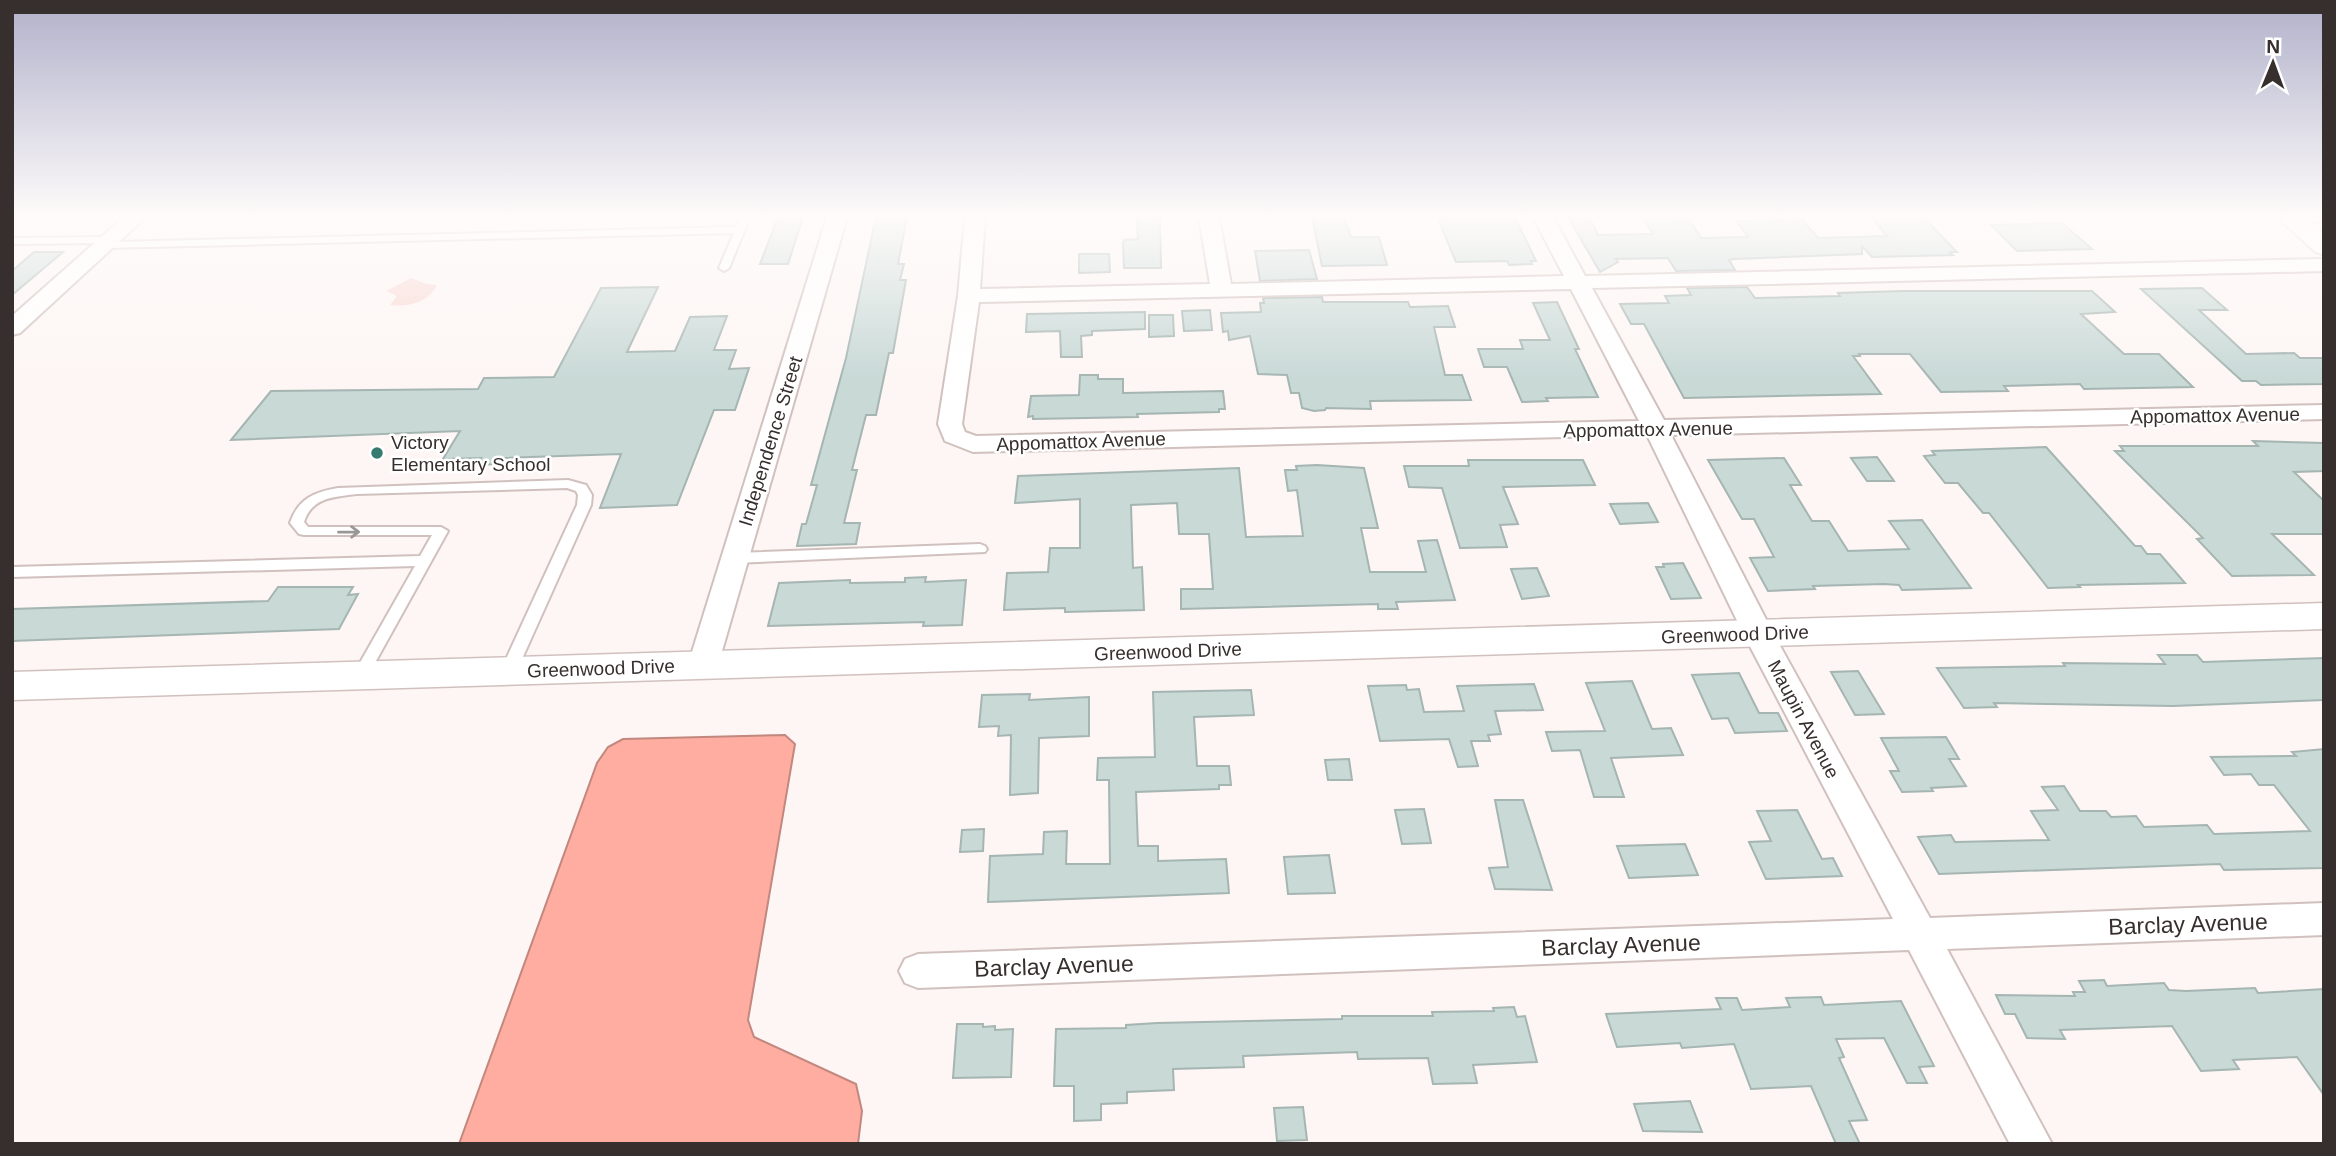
<svg xmlns="http://www.w3.org/2000/svg" width="2336" height="1156" viewBox="0 0 2336 1156" font-family="Arial,sans-serif">
<style>
.green{fill:#f9d8d2}
.water{fill:#feada0;stroke:#c2877e;stroke-width:2}
.building{fill:#c8d9d6;stroke:#a5b5b2;stroke-width:2}
.lines{fill:none;stroke-linecap:round;stroke-linejoin:round}
.service-casing{stroke:#d1c1be;stroke-width:4}
.minor-casing{stroke:#d1c1be;stroke-width:4}
.tertiary-casing{stroke:#d1c1be;stroke-width:3}
.service{fill:#fff;fill-rule:evenodd}
.minor{fill:#fff;fill-rule:evenodd}
.tertiary{fill:#fff;fill-rule:evenodd}
.oneway{stroke:#9a9796}
.poi-dot{fill:#367b70;stroke:#fff;stroke-width:2.5}
.labels{text-anchor:middle;stroke-width:5;stroke-linejoin:round;paint-order:stroke}
.street-label{font-size:19px;fill:#362f2e;stroke:#fff}
.poi-label{font-size:19px;fill:#362f2e;stroke:#fff;text-anchor:start}
.near-street-label{font-size:23px;fill:#362f2e;stroke:#fff}
</style>
<rect width="100%" height="100%" fill="#fdf6f4"/>
<path class="green" d="M411,278L426,284L437,285C428,303 408,307 390,305L397,296L386,291Z"/>
<polygon class="water" points="785,735 795,744 748,1020 754,1037 856,1084 862,1111 858,1144 459,1144 597,763 608,747 623,739"/>
<g class="building">
<polygon points="778,217 803,217 788,264 760,264"/>
<polygon points="876,217 907,217 898,264 904,264 900,280 906,280 893,353 889,353 876,415 866,415 852,470 857,470 844,523 860,523 856,544 797,546 802,524 806,524 817,485 811,485 846,358"/>
<polygon points="1137,217 1160,217 1161,268 1124,268 1123,243 1124,240 1138,239"/>
<polygon points="1312,217 1344,217 1351,237 1379,237 1387,265 1322,266"/>
<polygon points="1437,217 1515,217 1536,261 1531,261 1532,264 1509,265 1507,261 1456,262"/>
<polygon points="1568,217 1589,217 1598,235 1653,234 1643,217 1675,217 1677,220 1690,220 1701,238 1748,237 1736,221 1802,219 1818,238 1887,236 1871,217 1923,217 1957,252 1950,252 1953,255 1872,257 1862,246 1862,254 1734,259 1729,260 1735,270 1676,271 1668,258 1615,259 1618,262 1600,272"/>
<polygon points="2062,223 2092,249 2017,251 1991,225"/>
<polygon points="1309,250 1317,279 1260,281 1255,251"/>
<polygon points="34,252 63,252 12,295 12,271"/>
<polygon points="1079,254 1109,254 1110,272 1079,273"/>
<polygon points="658,287 627,352 675,351 690,317 727,316 714,350 736,350 729,369 749,368 735,410 714,410 677,505 600,508 621,454 504,458 500,464 477,465 481,458 443,459 460,431 231,440 271,391 478,389 484,378 554,377 601,288"/>
<polygon points="1747,287 1755,298 1840,296 1838,293 1903,291 2092,291 2115,312 2081,314 2124,354 2159,354 2193,387 2084,389 2080,384 2004,386 2008,391 1941,392 1910,354 1859,354 1860,356 1853,356 1881,394 1684,398 1644,324 1631,324 1620,304 1669,303 1665,296 1691,295 1687,288"/>
<polygon points="2202,288 2227,310 2199,310 2246,354 2294,353 2300,358 2324,358 2324,384 2261,385 2256,381 2242,381 2141,289"/>
<polygon points="1322,297 1323,302 1408,302 1410,307 1448,306 1455,327 1434,327 1445,375 1462,375 1471,400 1370,401 1371,409 1326,408 1325,410 1314,411 1302,408 1299,393 1291,393 1287,375 1258,374 1250,336 1229,340 1228,331 1223,332 1221,313 1261,312 1260,303 1264,303 1263,298"/>
<polygon points="1557,302 1579,349 1575,349 1598,397 1546,398 1548,401 1522,402 1507,367 1484,367 1478,349 1523,349 1520,340 1550,340 1533,303"/>
<polygon points="1210,310 1212,330 1184,331 1182,311"/>
<polygon points="1145,312 1145,329 1092,331 1092,335 1081,336 1082,357 1061,357 1060,331 1026,332 1027,314"/>
<polygon points="1149,315 1173,315 1174,336 1149,337"/>
<polygon points="1080,375 1098,375 1098,379 1123,379 1123,393 1223,391 1225,409 1219,409 1219,412 1137,414 1138,417 1033,419 1033,416 1028,417 1031,396 1079,395"/>
<polygon points="2253,441 2324,443 2324,471 2294,472 2324,501 2324,534 2272,534 2314,575 2232,576 2197,539 2203,538 2115,451 2124,451 2120,446 2258,446"/>
<polygon points="2046,447 2135,546 2141,546 2147,554 2160,554 2185,583 2078,585 2080,587 2048,588 1989,513 1983,513 1958,483 1945,483 1924,456 1935,455 1932,451"/>
<polygon points="1877,457 1894,481 1867,481 1851,458"/>
<polygon points="1784,458 1801,485 1790,485 1812,521 1829,521 1848,551 1909,549 1889,521 1922,520 1971,588 1902,590 1899,585 1884,584 1813,586 1815,589 1768,591 1750,558 1774,557 1754,519 1742,519 1708,460"/>
<polygon points="1468,460 1583,460 1595,485 1503,487 1518,524 1500,525 1507,547 1460,548 1442,488 1409,487 1404,466 1469,466"/>
<polygon points="1317,465 1364,468 1378,528 1361,528 1370,572 1426,572 1418,541 1437,540 1455,600 1396,602 1398,609 1378,609 1378,604 1181,609 1181,589 1213,589 1209,534 1179,534 1177,503 1131,505 1133,568 1142,567 1144,610 1065,612 1065,608 1004,610 1007,573 1048,572 1050,548 1080,548 1080,499 1015,503 1018,476 1239,468 1246,537 1303,536 1297,490 1288,491 1285,470 1297,470 1296,466"/>
<polygon points="1648,503 1658,522 1620,524 1610,504"/>
<polygon points="1683,563 1701,598 1671,599 1656,567 1664,567 1663,564"/>
<polygon points="1537,568 1549,596 1522,599 1511,569"/>
<polygon points="926,577 925,582 966,580 962,625 923,626 924,622 768,626 779,583 850,580 850,583 905,582 905,578"/>
<polygon points="278,587 353,587 348,595 358,594 339,629 12,641 12,609 268,601"/>
<polygon points="2158,655 2197,655 2203,662 2324,658 2324,700 2173,706 1994,703 1997,707 1964,708 1937,668 2065,666 2063,663 2165,664"/>
<polygon points="1858,671 1861,676 1884,714 1855,715 1831,672"/>
<polygon points="1739,673 1759,713 1778,713 1787,731 1735,733 1728,718 1712,719 1692,675"/>
<polygon points="1632,681 1652,729 1671,728 1683,755 1611,758 1624,797 1594,797 1580,750 1552,751 1546,732 1605,731 1586,683"/>
<polygon points="1534,684 1543,710 1495,711 1501,734 1488,735 1490,741 1471,741 1478,766 1458,767 1449,739 1380,741 1368,686 1406,685 1407,690 1419,689 1424,712 1464,711 1457,686"/>
<polygon points="1251,690 1254,715 1194,717 1197,766 1229,766 1231,785 1219,785 1219,789 1136,792 1138,846 1158,846 1158,861 1226,859 1229,893 988,902 990,856 1043,854 1044,832 1067,831 1066,864 1110,864 1109,780 1097,780 1098,758 1155,757 1153,692"/>
<polygon points="1030,694 1029,700 1089,697 1089,736 1039,738 1038,793 1010,795 1011,735 998,736 999,726 979,727 982,695"/>
<polygon points="1946,737 1959,759 1949,759 1966,786 1931,788 1933,791 1902,792 1890,771 1899,771 1881,738"/>
<polygon points="2324,749 2324,868 2224,870 2220,864 1939,874 1918,837 1951,835 1955,842 2049,840 2031,811 2058,810 2042,787 2064,786 2080,811 2106,811 2111,817 2136,816 2144,827 2207,825 2214,834 2310,831 2274,785 2259,785 2251,774 2224,775 2211,757 2296,756 2292,752"/>
<polygon points="1349,759 1352,780 1328,780 1325,760"/>
<polygon points="1495,800 1523,800 1552,890 1495,889 1489,868 1508,867"/>
<polygon points="1424,809 1431,843 1402,844 1395,810"/>
<polygon points="1797,810 1822,859 1833,858 1842,876 1766,879 1749,842 1771,841 1757,811"/>
<polygon points="984,829 983,851 960,852 962,830"/>
<polygon points="1685,844 1698,875 1629,878 1617,846"/>
<polygon points="1329,855 1335,893 1288,894 1284,857"/>
<polygon points="2104,980 2107,986 2164,983 2169,990 2186,991 2255,988 2258,993 2324,989 2324,1095 2297,1057 2233,1060 2239,1069 2201,1071 2172,1026 2060,1030 2065,1039 2027,1038 2015,1014 2005,1014 1996,995 2075,996 2073,992 2085,992 2079,981"/>
<polygon points="1821,997 1824,1005 1901,1001 1934,1066 1919,1067 1927,1083 1907,1083 1884,1038 1836,1039 1844,1057 1839,1058 1867,1120 1849,1121 1860,1144 1836,1144 1811,1086 1751,1089 1734,1044 1682,1048 1680,1043 1617,1047 1606,1014 1721,1009 1716,998 1737,998 1742,1010 1790,1007 1786,998"/>
<polygon points="1514,1007 1517,1017 1525,1016 1537,1062 1473,1065 1477,1083 1433,1084 1428,1058 1358,1059 1357,1052 1243,1056 1244,1067 1173,1069 1174,1090 1127,1092 1127,1103 1101,1104 1101,1120 1074,1121 1074,1086 1054,1086 1056,1029 1126,1028 1126,1025 1157,1023 1342,1019 1342,1016 1433,1016 1432,1012 1494,1011 1493,1008"/>
<polygon points="957,1024 983,1024 983,1027 995,1026 995,1030 1013,1029 1011,1077 953,1078"/>
<polygon points="1690,1101 1702,1132 1643,1131 1634,1104"/>
<polygon points="1303,1107 1307,1140 1277,1141 1274,1108"/>
</g>
<g class="lines">
<g class="service-casing">
<g id="service">
<polygon points="740,217 750,217 729,268 724,271 719,268 734,233 106,248 102,247 102,243 12,244 12,238 111,237 115,238 115,242 736,227"/>
<polygon points="2298,223 2324,224 2324,230 2294,228 2294,224"/>
<path d="M568,480L586,485L592,495L591,505L517,670L514,674H504L501,670L577,505L578,495L576,491L567,488L357,494C334,497 312,497 304,522L308,527H441L448,531L366,679H356L353,675L415,566L12,577V567L420,556L432,535H304L299,534L290,523C298,499 314,492 338,488Z"/>
<polygon points="980,544 985,546 987,549 985,552 735,563 728,558 735,553"/>
</g>
</g>
<g class="minor-casing">
<g id="minor">
<polygon points="124,217 146,217 20,333 12,335 12,316"/>
<polygon points="827,217 847,217 718,665 714,673 703,676 692,673 688,665"/>
<path d="M965,217H985L980,289L1210,284L1199,217H1219L1231,284L1564,276L1533,217H1553L1585,276L2324,259V271L1592,288L1664,420L2324,405V419L1671,435L1773,633L1930,918L2324,903V935L1947,949L2052,1144H2010L1909,950L918,988L905,983L899,971L905,959L918,954L1893,919L1743,633L1647,435L973,452L945,441L938,424L958,296ZM1571,289L1639,421L976,436L965,432L962,424L979,302Z"/>
</g>
</g>
<g class="tertiary-casing">
<g id="tertiary">
<polygon points="2277,217 2304,217 2324,234 2324,255 2315,252"/>
<polygon points="2324,603 2324,629 12,700 12,672"/>
</g>
</g>
<use href="#service" class="service"/>
<use href="#minor" class="minor"/>
<use href="#tertiary" class="tertiary"/>
</g>
<defs><path id="oneway-shaft" d="M-6 0H5M1.5-3L5.5 0L1.5 3" fill="none" stroke-width="1.6" stroke-linecap="round" stroke-linejoin="round" transform="scale(1.75)"/></defs>
<use class="oneway" href="#oneway-shaft" transform="translate(349 532) rotate(-1)"/>
<linearGradient id="sky" x2="0" y2="1"><stop stop-color="#b1b1cb"/><stop offset="0.57" stop-color="#fefbfa"/><stop offset="1" stop-color="#fefbfa" stop-opacity="0"/></linearGradient>
<rect width="2336" height="379" fill="url(#sky)"/>
<circle class="poi-dot" cx="377" cy="453" r="7"/>
<g class="labels">
<g class="street-label">
<text transform="translate(2215 415) rotate(-1)" y="7">Appomattox Avenue</text>
<text transform="translate(1648 429) rotate(-1)" y="7">Appomattox Avenue</text>
<text transform="translate(770 441) rotate(-73)" y="7">Independence Street</text>
<text transform="translate(1081 441) rotate(-2)" y="7">Appomattox Avenue</text>
<text transform="translate(1735 634) rotate(-2)" y="7">Greenwood Drive</text>
<text transform="translate(1168 651) rotate(-2)" y="7">Greenwood Drive</text>
<text transform="translate(601 668) rotate(-2)" y="7">Greenwood Drive</text>
<text transform="translate(1804 719) rotate(62)" y="7">Maupin Avenue</text>
</g>
<g class="poi-label">
<text x="391" y="449">Victory<tspan x="391" dy="22">Elementary School</tspan></text>
</g>
<g class="near-street-label">
<text transform="translate(2188 924) rotate(-2)" y="8">Barclay Avenue</text>
<text transform="translate(1621 945) rotate(-2)" y="8">Barclay Avenue</text>
<text transform="translate(1054 966) rotate(-2)" y="8">Barclay Avenue</text>
</g>
</g>
<rect width="2336" height="1156" fill="none" stroke="#362f2e" stroke-width="28"/>
<g transform="translate(2273 63) rotate(1)" stroke="#ffffff" stroke-width="5" paint-order="stroke">
<path d="M0-5L12 26L0 18L-12 26Z" fill="#362f2e"/>
<text y="-10" font-size="19" font-weight="bold" text-anchor="middle" fill="#362f2e">N</text>
</g>
</svg>
